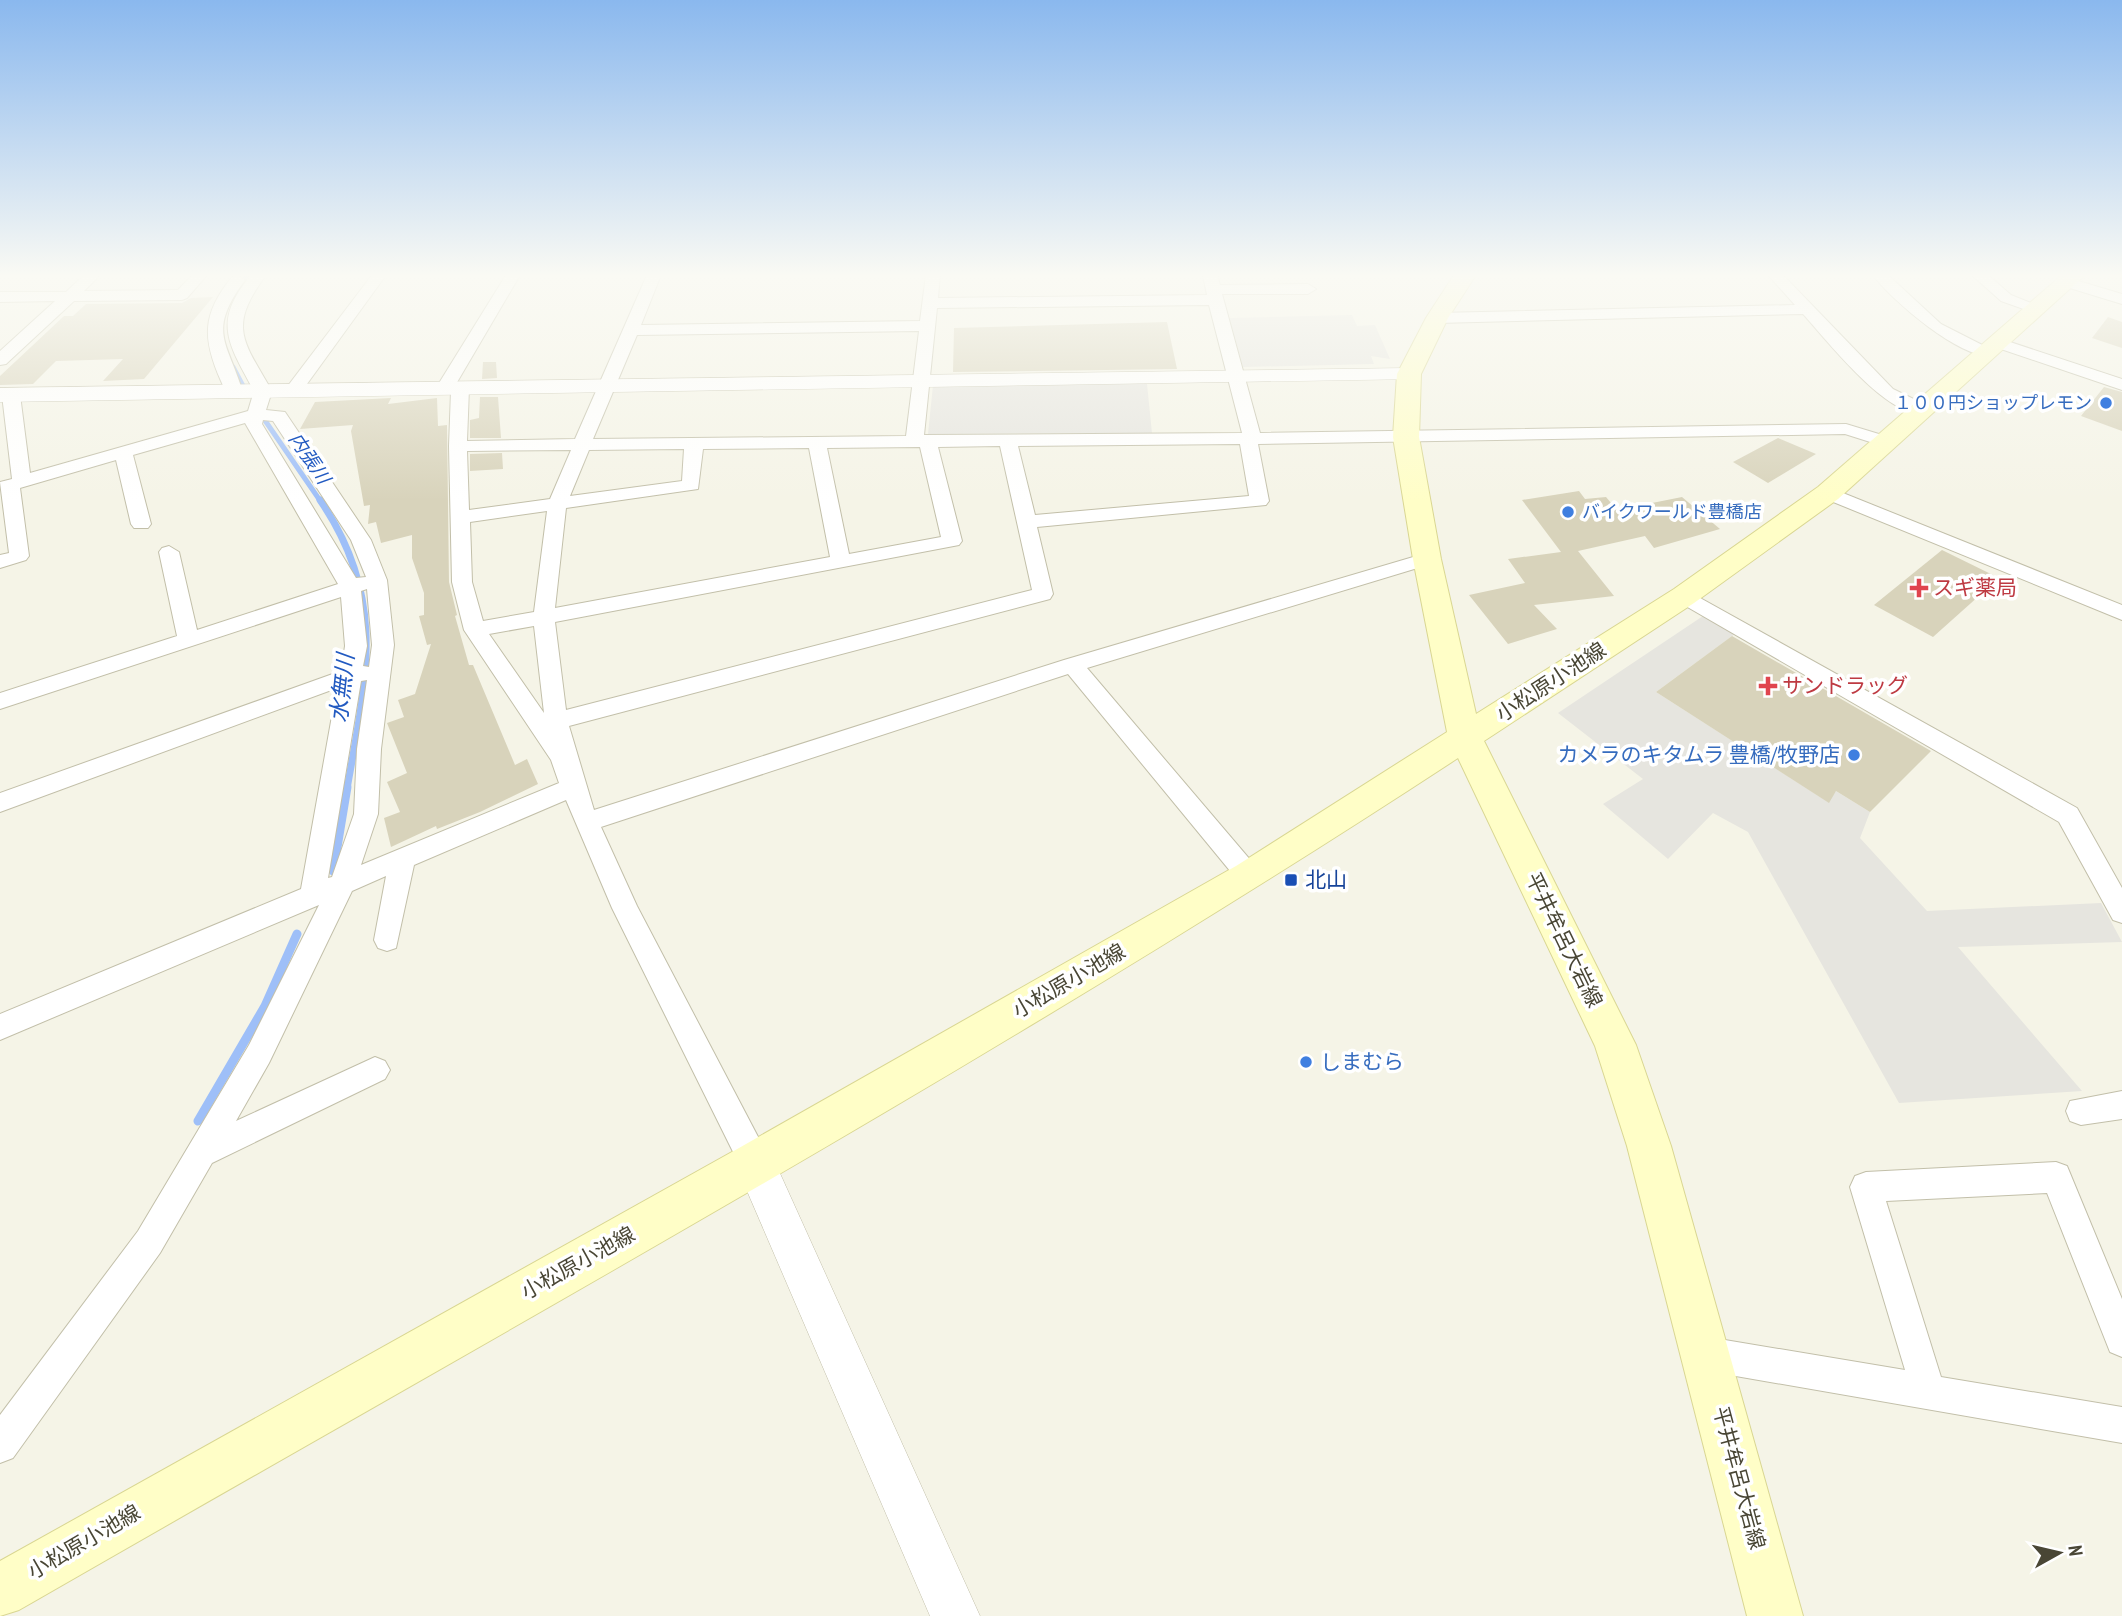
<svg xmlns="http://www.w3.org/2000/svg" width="2122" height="1616" viewBox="0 0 2122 1616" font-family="'PT Sans Narrow','Noto Sans JP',sans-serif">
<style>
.parking{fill:#e6e5df}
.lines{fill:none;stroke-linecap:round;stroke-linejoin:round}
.stream-far2{stroke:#9ebff8;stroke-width:5}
.stream-far1{stroke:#9ebff8;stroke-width:7}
.stream{stroke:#9ebff8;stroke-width:9}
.building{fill:#d8d3bb}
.minor-casing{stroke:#c2bfa9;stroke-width:2}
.tertiary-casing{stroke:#c2bfa9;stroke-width:1}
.secondary-casing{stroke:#d9d692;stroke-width:2}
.minor{fill:#fff;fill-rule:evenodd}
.tertiary{fill:#fff;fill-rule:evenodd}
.secondary{fill:#fffec7;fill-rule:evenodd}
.shop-dot{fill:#3f7fe0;stroke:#fff;stroke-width:2.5}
.health-dot{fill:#e0444e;stroke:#fff;stroke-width:2.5}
.transit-dot{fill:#1a4fb4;stroke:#fff;stroke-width:2.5}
.labels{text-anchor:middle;stroke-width:7;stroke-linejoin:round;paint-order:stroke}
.far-shop-label{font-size:18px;fill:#366cbe;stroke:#fff;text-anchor:end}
.far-water-label{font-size:19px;font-style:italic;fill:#225ac1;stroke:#fff}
.health-label{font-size:21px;fill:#be3a42;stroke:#fff;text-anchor:start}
.street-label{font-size:21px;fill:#494635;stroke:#fff}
.shop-label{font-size:21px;fill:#366cbe;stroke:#fff;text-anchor:end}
.transit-label{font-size:21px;fill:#164399;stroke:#fff;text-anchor:start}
.water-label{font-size:23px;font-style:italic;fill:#225ac1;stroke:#fff}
</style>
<rect width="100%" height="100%" fill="#f5f4e7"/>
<g class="parking">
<polygon points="1352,315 1357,326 1375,325 1390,359 1371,356 1374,364 1243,367 1229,318"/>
<polygon points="1147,384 1152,433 928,434 933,385"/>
<polygon points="1703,616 1739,631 1656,692 1828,802 1836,791 1870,812 1860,838 1927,911 2101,903 2122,942 1958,947 2082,1091 1899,1103 1748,832 1713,813 1668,859 1603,804 1643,779 1558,713"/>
</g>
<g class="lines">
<g class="stream-far2">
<polyline points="238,288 248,275"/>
<polyline points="233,367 243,386"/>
<polyline points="264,419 321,502"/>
</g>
<path class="stream-far1" d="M320,500C388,599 366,680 347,789"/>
<g class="stream">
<polyline points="333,871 347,787"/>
<polyline points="198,1121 265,1006 297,934"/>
</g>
</g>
<g class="building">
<polygon points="213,297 144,379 103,381 123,359 56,361 33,384 0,385 0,376 64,316 73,316 86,304 182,303 191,298"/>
<polygon points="2108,317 2122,322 2122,348 2092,338"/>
<polygon points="1167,322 1177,369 953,372 954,328"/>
<polygon points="483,362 496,362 497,378 482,379"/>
<polygon points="2104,387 2122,392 2122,431 2081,416"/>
<polygon points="480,397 498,397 501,438 470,438 470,420 479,418"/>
<polygon points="391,398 388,404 437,398 438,426 447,425 449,582 457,615 455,616 469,665 473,665 515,765 527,759 538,784 480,812 437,829 436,826 391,847 384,818 400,812 387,782 407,773 387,723 404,717 398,700 415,694 431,644 427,645 419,616 424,615 424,593 412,558 412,535 381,543 376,522 368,524 370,505 364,506 351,431 353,425 300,429 315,402"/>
<polygon points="1778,438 1816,454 1768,483 1733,462"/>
<polygon points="502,453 503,469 470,471 470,454"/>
<polygon points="1579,491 1585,499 1606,497 1617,510 1682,497 1720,529 1654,548 1645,536 1578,551 1614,596 1534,605 1557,629 1508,644 1469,595 1525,583 1508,559 1561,552 1522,500"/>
<polygon points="1942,550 1999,578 1933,637 1874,605"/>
<polygon points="1732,636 1931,751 1870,812 1836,791 1829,803 1656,692"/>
</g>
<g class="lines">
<g class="minor-casing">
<g id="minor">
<polygon points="84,275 100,275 84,291 178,290 192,275 207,275 187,298 182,300 74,301 6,364 0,365 0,351 55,301 0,302 0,292 66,292"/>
<path d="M237,275L245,280C207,332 227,340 243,392L234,397C224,395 225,389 221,381C202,338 202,314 232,277Z"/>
<path d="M251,275H266C228,327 242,339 272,391L266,410L285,412L371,540L387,580L394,645L381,749L378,814L361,865L559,783L551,760L464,630L452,582L449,446L451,391L445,393L436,388L506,275H520L456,384H466L469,388L467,441L575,439L647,275H661L641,325L920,321L926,275H940L938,298L1207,295L1203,275H1217L1220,285L1308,284L1316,289L1308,294H1222L1260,433L1846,424L1892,438L1895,442L1886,447L1845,434L1258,444L1269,501L1266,505L1037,527L1053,594L1050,599L569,726L594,810L1064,660L1420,555H1434L1437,559L1434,563L1087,668L1258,869L1262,876L1258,883L1249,886L1240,883L1068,674L601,827L637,906L766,1152L770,1163L766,1174L755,1178L744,1174L612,908L566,800L414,865L396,948L387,951L378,948L374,940L386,876L352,891L269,1063L236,1121L375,1057L385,1061L390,1070L385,1079L212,1163L160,1253L13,1458L0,1463V1415L138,1231L249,1045L319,905L0,1040V1014L301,889L337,688L0,812V793L341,671L345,646L341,597L0,709V693L177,636L159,552L162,548L169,546L179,552L197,630L338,584L245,423L133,455L151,524L148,528H134L131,524L116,460L20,488L29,556L26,560L0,568V555L9,553L0,482L12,479L2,395L11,390L20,395L30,473L248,411L254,391C228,343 212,322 251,275ZM1209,305L1242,433L924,435L937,308ZM919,331L906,436L593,439L637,335ZM263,420L273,421L351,540L366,577L356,578L262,424ZM1240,444L1249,496L1035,515L1018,446ZM1000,446L1032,590L566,710L555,622L959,545L962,541L938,447ZM920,447L941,537L849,554L827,448ZM809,448L830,557L555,608L566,508L698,489L703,449ZM684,449L682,481L570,496L589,450ZM571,450L550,499L469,510L467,451ZM547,511L534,612L483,621L472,582L470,522ZM367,589L372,645L369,667L363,666L367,646L361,591ZM534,626L544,713L489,634ZM367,680L357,749L354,814L332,877L328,878L361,681Z"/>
<polygon points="372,275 386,275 299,395 287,395 284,391 287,387"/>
<path d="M1768,275H1783L1893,389L1926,405L1929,409L1926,413C1890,422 1826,339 1803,314L1437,323L1429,318L1437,313L1795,305Z"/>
<path d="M1873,275H1888L1941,324L1996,352L1994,355C1964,363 1889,298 1873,275Z"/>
<polygon points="1972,275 1988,275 2011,295 2043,308 2035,313 2001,301"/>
<polygon points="2065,277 2122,294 2122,304 2060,285 2060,279"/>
<polygon points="1998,338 2122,379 2122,390 1992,346 1992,340"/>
<polygon points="1828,487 2122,605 2122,620 1821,497 1819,493 1821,489"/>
<polygon points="1684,589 2077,808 2122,888 2122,923 2113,920 2059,822 1677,601 1674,596 1677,591"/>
<polygon points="2122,1091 2122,1119 2081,1125 2070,1121 2066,1111 2070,1101"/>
<polygon points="2056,1162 2067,1166 2122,1299 2122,1357 2110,1352 2047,1193 1886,1201 1941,1377 2122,1407 2122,1443 1707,1371 1695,1366 1690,1354 1695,1342 1707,1337 1905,1370 1850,1187 1855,1176 1866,1172"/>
</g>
</g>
<g class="tertiary-casing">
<g id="tertiary">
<polygon points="1409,368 1417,369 1420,374 1417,379 0,402 0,388"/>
<polygon points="755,1144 769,1149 980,1616 930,1616 735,1163 741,1149"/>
</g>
</g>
<g class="secondary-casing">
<path id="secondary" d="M1454,275H1476L1448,318L1421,374L1419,437L1441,559L1476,714L1674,589L1818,487L2062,275H2085L1838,499L1694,603L1484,741L1636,1045L1671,1146L1803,1616H1747L1627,1146L1595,1046L1458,758C992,1063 502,1332 19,1610L0,1616V1561L739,1148L1236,866L1447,732L1413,559L1393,437L1397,374L1426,318Z"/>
</g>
<use href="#minor" class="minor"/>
<use href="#tertiary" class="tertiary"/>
<use href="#secondary" class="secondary"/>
</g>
<linearGradient id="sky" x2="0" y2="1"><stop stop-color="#8ab8ee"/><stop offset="0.55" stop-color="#fafaf4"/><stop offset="1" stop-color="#fafaf4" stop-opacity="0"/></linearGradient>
<rect width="2122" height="501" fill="url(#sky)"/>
<g class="shop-dot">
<circle cx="2106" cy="403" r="7"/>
<circle cx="1568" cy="512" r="7"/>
<circle cx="1854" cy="755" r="7"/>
<circle cx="1306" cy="1062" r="7"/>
</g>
<g class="health-dot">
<path d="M1915.5 577.5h7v7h7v7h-7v7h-7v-7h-7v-7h7z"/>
<path d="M1764.5 675.5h7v7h7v7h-7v7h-7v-7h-7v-7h7z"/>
</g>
<rect class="transit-dot" x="1284" y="873" width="14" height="14" rx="3.5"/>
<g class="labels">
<g class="far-shop-label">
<text x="2092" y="409">１００円ショップレモン</text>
<text x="1582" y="518" text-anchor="start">バイクワールド豊橋店</text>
</g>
<g class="far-water-label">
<text transform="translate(310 458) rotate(56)" y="7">内張川</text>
</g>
<g class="health-label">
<text x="1933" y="595">スギ薬局</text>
<text x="1782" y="693">サンドラッグ</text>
</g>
<g class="street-label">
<text transform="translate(1551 682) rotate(-33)" y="7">小松原小池線</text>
<text transform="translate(1564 940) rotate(64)" y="7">平井牟呂大岩線</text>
<text transform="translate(1069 981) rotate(-30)" y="7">小松原小池線</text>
<text transform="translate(578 1263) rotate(-29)" y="7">小松原小池線</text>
<text transform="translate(1739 1478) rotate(75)" y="7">平井牟呂大岩線</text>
<text transform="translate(84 1542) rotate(-30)" y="7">小松原小池線</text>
</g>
<g class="shop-label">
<text x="1840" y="762">カメラのキタムラ 豊橋/牧野店</text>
<text x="1320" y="1069" text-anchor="start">しまむら</text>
</g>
<g class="transit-label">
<text x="1305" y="887">北山</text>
</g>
<g class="water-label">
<text transform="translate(342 688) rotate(-84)" y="8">水無川</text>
</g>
</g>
<g transform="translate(2059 1553) rotate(82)" stroke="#ffffff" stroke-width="5" paint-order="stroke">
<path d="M0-5L12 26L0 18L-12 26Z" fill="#494635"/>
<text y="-10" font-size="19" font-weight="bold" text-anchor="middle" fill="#494635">N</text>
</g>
</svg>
